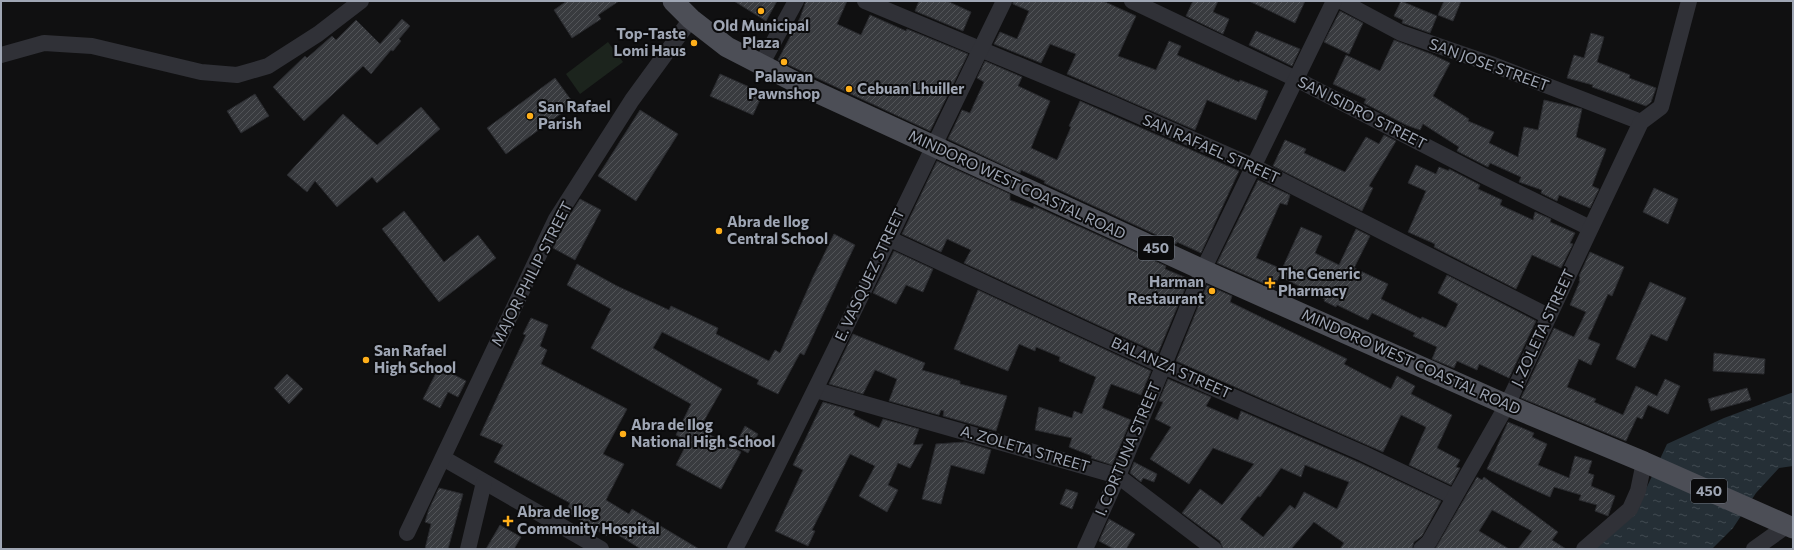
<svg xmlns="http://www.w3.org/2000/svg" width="1794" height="550" viewBox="0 0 1794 550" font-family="Commissioner,sans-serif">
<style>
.park{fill:#1c241d}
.water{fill:url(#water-ripples)}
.building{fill:url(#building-hatch);stroke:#292a2e;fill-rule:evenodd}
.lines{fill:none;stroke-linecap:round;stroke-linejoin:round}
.minor{stroke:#303137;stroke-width:16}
.major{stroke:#4c4e56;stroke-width:21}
.poi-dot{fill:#ffaf1a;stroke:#0b0b0c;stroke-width:1.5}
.labels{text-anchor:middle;stroke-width:4;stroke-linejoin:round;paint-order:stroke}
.shield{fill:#0b0b0c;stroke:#737882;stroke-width:1}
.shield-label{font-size:14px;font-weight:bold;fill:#9fa6b4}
.poi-label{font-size:15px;font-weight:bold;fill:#9fa6b4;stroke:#0b0b0c;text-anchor:start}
.street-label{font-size:15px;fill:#9fa6b4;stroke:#0b0b0c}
</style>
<defs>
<pattern id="water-ripples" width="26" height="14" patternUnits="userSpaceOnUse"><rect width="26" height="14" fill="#252f36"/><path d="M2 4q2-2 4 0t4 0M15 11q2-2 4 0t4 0" fill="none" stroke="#414a51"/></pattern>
<pattern id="building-hatch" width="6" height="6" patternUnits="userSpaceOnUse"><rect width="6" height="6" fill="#393b3f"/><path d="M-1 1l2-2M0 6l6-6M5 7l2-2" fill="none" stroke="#525458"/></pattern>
</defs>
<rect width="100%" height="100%" fill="#101011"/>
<polygon class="park" points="608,42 623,62 580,94 566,74"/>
<polygon class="water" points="1791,393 1793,393 1793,466 1779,468 1756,493 1733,528 1712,549 1595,549 1638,506 1667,444 1724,418"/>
<g class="building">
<polygon points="567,1 619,1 598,15 601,19 572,38 554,10"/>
<polygon points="734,1 777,1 766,21"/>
<polygon points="806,1 847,1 837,24 861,35 870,15 906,31 907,29 968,54 930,131 778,60 800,18"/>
<polygon points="919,1 947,1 971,12 963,31 915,11"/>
<polygon points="1013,1 1103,1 1136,16 1118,56 1156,70 1169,41 1181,46 1177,55 1239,82 1240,80 1268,91 1256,120 1207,100 1195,130 1067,74 1076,54 1050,44 1041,63 994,44 1000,32 1017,39 1029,11 1013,4"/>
<polygon points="1193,1 1218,1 1213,12 1229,19 1223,34 1186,16"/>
<polygon points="1249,1 1305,1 1295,23"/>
<polygon points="1401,1 1437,16 1430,33 1405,24 1402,23 1403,20 1394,16"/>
<polygon points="1444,1 1461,1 1453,21 1438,15"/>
<polygon points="1340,11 1363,23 1349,54 1324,42"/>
<polygon points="402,19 410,26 399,39 401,41 393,51 391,50 371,74 363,66 304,121 273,87 305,56 307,58 332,36 336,40 356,20 380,44"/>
<polygon points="1256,31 1300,49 1292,66 1249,45"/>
<polygon points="1591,33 1604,37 1597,62 1630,75 1629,78 1656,88 1651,102 1646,106 1592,87 1593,85 1567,78 1574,55 1584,58"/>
<polygon points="1394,40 1431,54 1450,63 1433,96 1469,119 1468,121 1494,132 1489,143 1518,157 1524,127 1538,130 1544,100 1582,109 1576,137 1606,149 1592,186 1599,189 1590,208 1559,195 1557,201 1541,193 1542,190 1519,182 1521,177 1490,163 1488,167 1457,151 1459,147 1423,124 1420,130 1406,125 1364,103 1366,99 1333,84 1346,55 1380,71"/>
<polygon points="985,61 1022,77 1018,86 1050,101 1031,148 1057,160 1071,127 1069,126 1080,101 1239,171 1201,253 1177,242 1176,244 1044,183 1045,181 1021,170 1020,173 948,139 962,110 970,113 984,82 977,78"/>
<polygon points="720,74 763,93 753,115 710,96"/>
<polygon points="555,78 574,104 506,154 487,128"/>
<polygon points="255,94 269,116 241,133 227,111"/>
<polygon points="421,107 440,129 377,183 372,177 337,207 315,181 307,192 287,175 343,114 377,145"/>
<polygon points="640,110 678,134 636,201 598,176"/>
<polygon points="1384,135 1396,141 1369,186 1373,188 1362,211 1273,166 1285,140 1306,149 1304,153 1345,172 1366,137 1379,144"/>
<polygon points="937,161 1010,194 1010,200 1033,209 1034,206 1166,266 1165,269 1189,279 1158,353 964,263 971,250 947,239 941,252 902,234"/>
<polygon points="1416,165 1436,174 1439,167 1449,171 1449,169 1480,185 1478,189 1502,200 1500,205 1533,220 1535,212 1551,219 1550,222 1575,233 1570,243 1573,244 1561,268 1532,255 1516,289 1434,247 1435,244 1408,232 1426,191 1408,183"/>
<polygon points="1258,180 1290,195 1287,205 1280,203 1256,258 1282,269 1301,227 1322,236 1315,253 1339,265 1356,229 1370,236 1354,268 1388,284 1381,299 1421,319 1422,317 1446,328 1458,304 1438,293 1447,275 1536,321 1509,378 1479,364 1477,370 1457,361 1454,368 1432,359 1437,347 1413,336 1415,333 1372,313 1368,320 1337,305 1336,307 1324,301 1325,299 1279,276 1274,288 1217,263"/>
<polygon points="1654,188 1678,199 1668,224 1643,212"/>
<polygon points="580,199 601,210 575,260 553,248 564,224"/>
<polygon points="404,211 444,262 478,235 496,258 439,302 382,229"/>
<polygon points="834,234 855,245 804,355 800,353 778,394 757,384 759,380 662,332 653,348 722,389 701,426 707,428 705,432 741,452 721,489 676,465 688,441 676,435 691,404 591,348 611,309 567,285 577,264 617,286 669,310 671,306 718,328 716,334 769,361 775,350 780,353 813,277"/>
<polygon points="894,251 933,269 923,292 906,285 896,304 873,293"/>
<polygon points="1590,252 1624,267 1612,296 1608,294 1588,339 1600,344 1591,365 1579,359 1567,387 1596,399 1594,402 1623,415 1636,386 1657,396 1665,379 1680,386 1668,414 1648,405 1642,419 1637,417 1626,441 1521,398 1554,328 1574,337 1586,312 1570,305 1580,281 1579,281 1580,277 1579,276"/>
<polygon points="1650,282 1686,298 1667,341 1651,334 1635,368 1616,359"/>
<polygon points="1207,285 1232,296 1230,302 1347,359 1344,364 1391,389 1397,376 1415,386 1411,394 1452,415 1437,448 1460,460 1456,467 1460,468 1451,485 1409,465 1426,427 1401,415 1383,452 1176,361"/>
<polygon points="978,290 1151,371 1141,395 1111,384 1102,408 1131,420 1112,465 1091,458 1092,456 1069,447 1072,438 1035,430 1039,407 1072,418 1074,411 1082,414 1096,377 1059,361 1060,357 1036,347 1035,351 1019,344 1008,371 954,349"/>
<polygon points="531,318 548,325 540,346 547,350 541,364 627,409 603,454 624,464 606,500 629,514 632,509 699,549 641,549 610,530 606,536 566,511 570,503 494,462 503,445 480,435 526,335 523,334"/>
<polygon points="853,334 925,363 922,370 960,381 960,384 1007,396 996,431 943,416 944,411 941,410 939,415 889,401 897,379 875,370 863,394 829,384"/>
<polygon points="1714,353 1765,359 1764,374 1713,371"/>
<polygon points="439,367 466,381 458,397 448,392 440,408 423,399"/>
<polygon points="287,374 303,389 289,404 274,388"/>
<path d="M1168,379L1211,397L1206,406L1238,420L1241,411L1358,462L1441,501L1422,536L1414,542L1412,549H1340L1344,543L1314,522L1291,549H1223L1220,541L1182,513L1200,489L1222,505L1254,464L1213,448L1189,484L1150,459L1171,427L1155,419L1163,402L1159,401ZM1305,465L1349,482L1337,509L1304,492L1295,509L1290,505L1263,537L1240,519L1258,496L1260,497L1281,468L1301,477Z"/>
<polygon points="1747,388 1751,400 1711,411 1708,399"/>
<polygon points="823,402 855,411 853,415 879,428 883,419 919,429 913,445 923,444 910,468 898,463 888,485 898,490 887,512 859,496 875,466 850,454 812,530 815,531 808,546 775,531 803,470 793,465"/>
<polygon points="1508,422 1534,433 1532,437 1547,444 1538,465 1569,478 1575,456 1592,461 1588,473 1594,475 1591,486 1615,496 1608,516 1595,511 1597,505 1579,500 1581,495 1554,487 1550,497 1487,469"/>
<polygon points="745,426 758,434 748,453 735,446"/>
<polygon points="965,442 991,450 984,474 951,465 941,504 922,499 936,444"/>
<polygon points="1134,462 1157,474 1154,482 1143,478 1141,482 1130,473"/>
<polygon points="1477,477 1482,480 1484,477 1558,532 1552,540 1566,549 1518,549 1532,531 1492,510 1479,531 1509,549 1435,549"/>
<polygon points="439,488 463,494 448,549 425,549 431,524 425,522 429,509"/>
<polygon points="1066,489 1078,493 1072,509 1060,504"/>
<polygon points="1109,519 1135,534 1126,549 1114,549 1099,541"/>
<polygon points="500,525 521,537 514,549 486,549"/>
</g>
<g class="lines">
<g class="minor">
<polyline points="865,1 1112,104 1253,166 1548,316"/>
<polyline points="1132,1 1296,79 1484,176 1590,228"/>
<polyline points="1341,1 1401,33 1491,64 1641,122"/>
<polyline points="1,55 44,43 92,46 201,72 237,75 268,66 318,34 361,1"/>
<polyline points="761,65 796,1"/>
<polyline points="888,238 1163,366 1362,453 1454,497"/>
<polyline points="816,390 1118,476 1214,549"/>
<polyline points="443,458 601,549"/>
<polyline points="407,533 556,219 632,100 691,19"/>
<polyline points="468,549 484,482"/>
<path d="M735,549C828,368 915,184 1004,1"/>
<polyline points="1085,549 1118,476 1203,270 1334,1"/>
<polyline points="1421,549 1429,542 1507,405 1641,122 1661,107 1689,1"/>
<polyline points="1584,549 1630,509 1638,491 1644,462"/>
<polyline points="1754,549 1788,525"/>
</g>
<polyline class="major" points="673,1 691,19 727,47 803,86 1203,270 1507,405 1644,462 1793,528"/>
</g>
<g class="poi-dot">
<circle cx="761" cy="11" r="4"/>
<circle cx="694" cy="43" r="4"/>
<circle cx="784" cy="62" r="4"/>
<circle cx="849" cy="89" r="4"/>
<circle cx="530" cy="116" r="4"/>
<circle cx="719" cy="231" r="4"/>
<path d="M1268 277h4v4h4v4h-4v4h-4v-4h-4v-4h4z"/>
<circle cx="1212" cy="291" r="4"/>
<circle cx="366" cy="360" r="4"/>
<circle cx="623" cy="434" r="4"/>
<path d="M506 515h4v4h4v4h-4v4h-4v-4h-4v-4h4z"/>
</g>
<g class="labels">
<g class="shield">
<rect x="1138" y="236" width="36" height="24" rx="3"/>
<rect x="1691" y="479" width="36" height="24" rx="3"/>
</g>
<g class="shield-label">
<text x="1156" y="253">450</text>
<text x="1709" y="496">450</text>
</g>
<g class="poi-label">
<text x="761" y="31" text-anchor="middle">Old Municipal<tspan x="761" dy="17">Plaza</tspan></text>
<text x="686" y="39" text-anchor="end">Top-Taste<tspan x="686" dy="17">Lomi Haus</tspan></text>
<text x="784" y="82" text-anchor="middle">Palawan<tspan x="784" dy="17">Pawnshop</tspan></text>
<text x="857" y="94">Cebuan Lhuiller</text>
<text x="538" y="112">San Rafael<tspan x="538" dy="17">Parish</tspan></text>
<text x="727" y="227">Abra de Ilog<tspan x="727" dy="17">Central School</tspan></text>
<text x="1278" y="279">The Generic<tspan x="1278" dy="17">Pharmacy</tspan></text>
<text x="1204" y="287" text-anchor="end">Harman<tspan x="1204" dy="17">Restaurant</tspan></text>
<text x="374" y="356">San Rafael<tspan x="374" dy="17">High School</tspan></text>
<text x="631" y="430">Abra de Ilog<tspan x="631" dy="17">National High School</tspan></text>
<text x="517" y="517">Abra de Ilog<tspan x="517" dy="17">Community Hospital</tspan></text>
</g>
<g class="street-label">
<text transform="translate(1489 65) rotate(20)" y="5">SAN JOSE STREET</text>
<text transform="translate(1362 113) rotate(27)" y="5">SAN ISIDRO STREET</text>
<text transform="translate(1211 149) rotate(24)" y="5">SAN RAFAEL STREET</text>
<text transform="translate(1017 185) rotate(25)" y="5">MINDORO WEST COASTAL ROAD</text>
<text transform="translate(532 274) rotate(-63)" y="5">MAJOR PHILIP STREET</text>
<text transform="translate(870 275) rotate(-65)" y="5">E. VASQUEZ STREET</text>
<text transform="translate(1543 328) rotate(-65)" y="5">J. ZOLETA STREET</text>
<text transform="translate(1411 362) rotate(24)" y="5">MINDORO WEST COASTAL ROAD</text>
<text transform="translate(1171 368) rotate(24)" y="5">BALANZA STREET</text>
<text transform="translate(1025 449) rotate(16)" y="5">A. ZOLETA STREET</text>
<text transform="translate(1128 449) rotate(-67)" y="5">I. CORTUNA STREET</text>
</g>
</g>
<rect width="1794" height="550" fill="none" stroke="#9fa6b4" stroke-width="4"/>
</svg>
